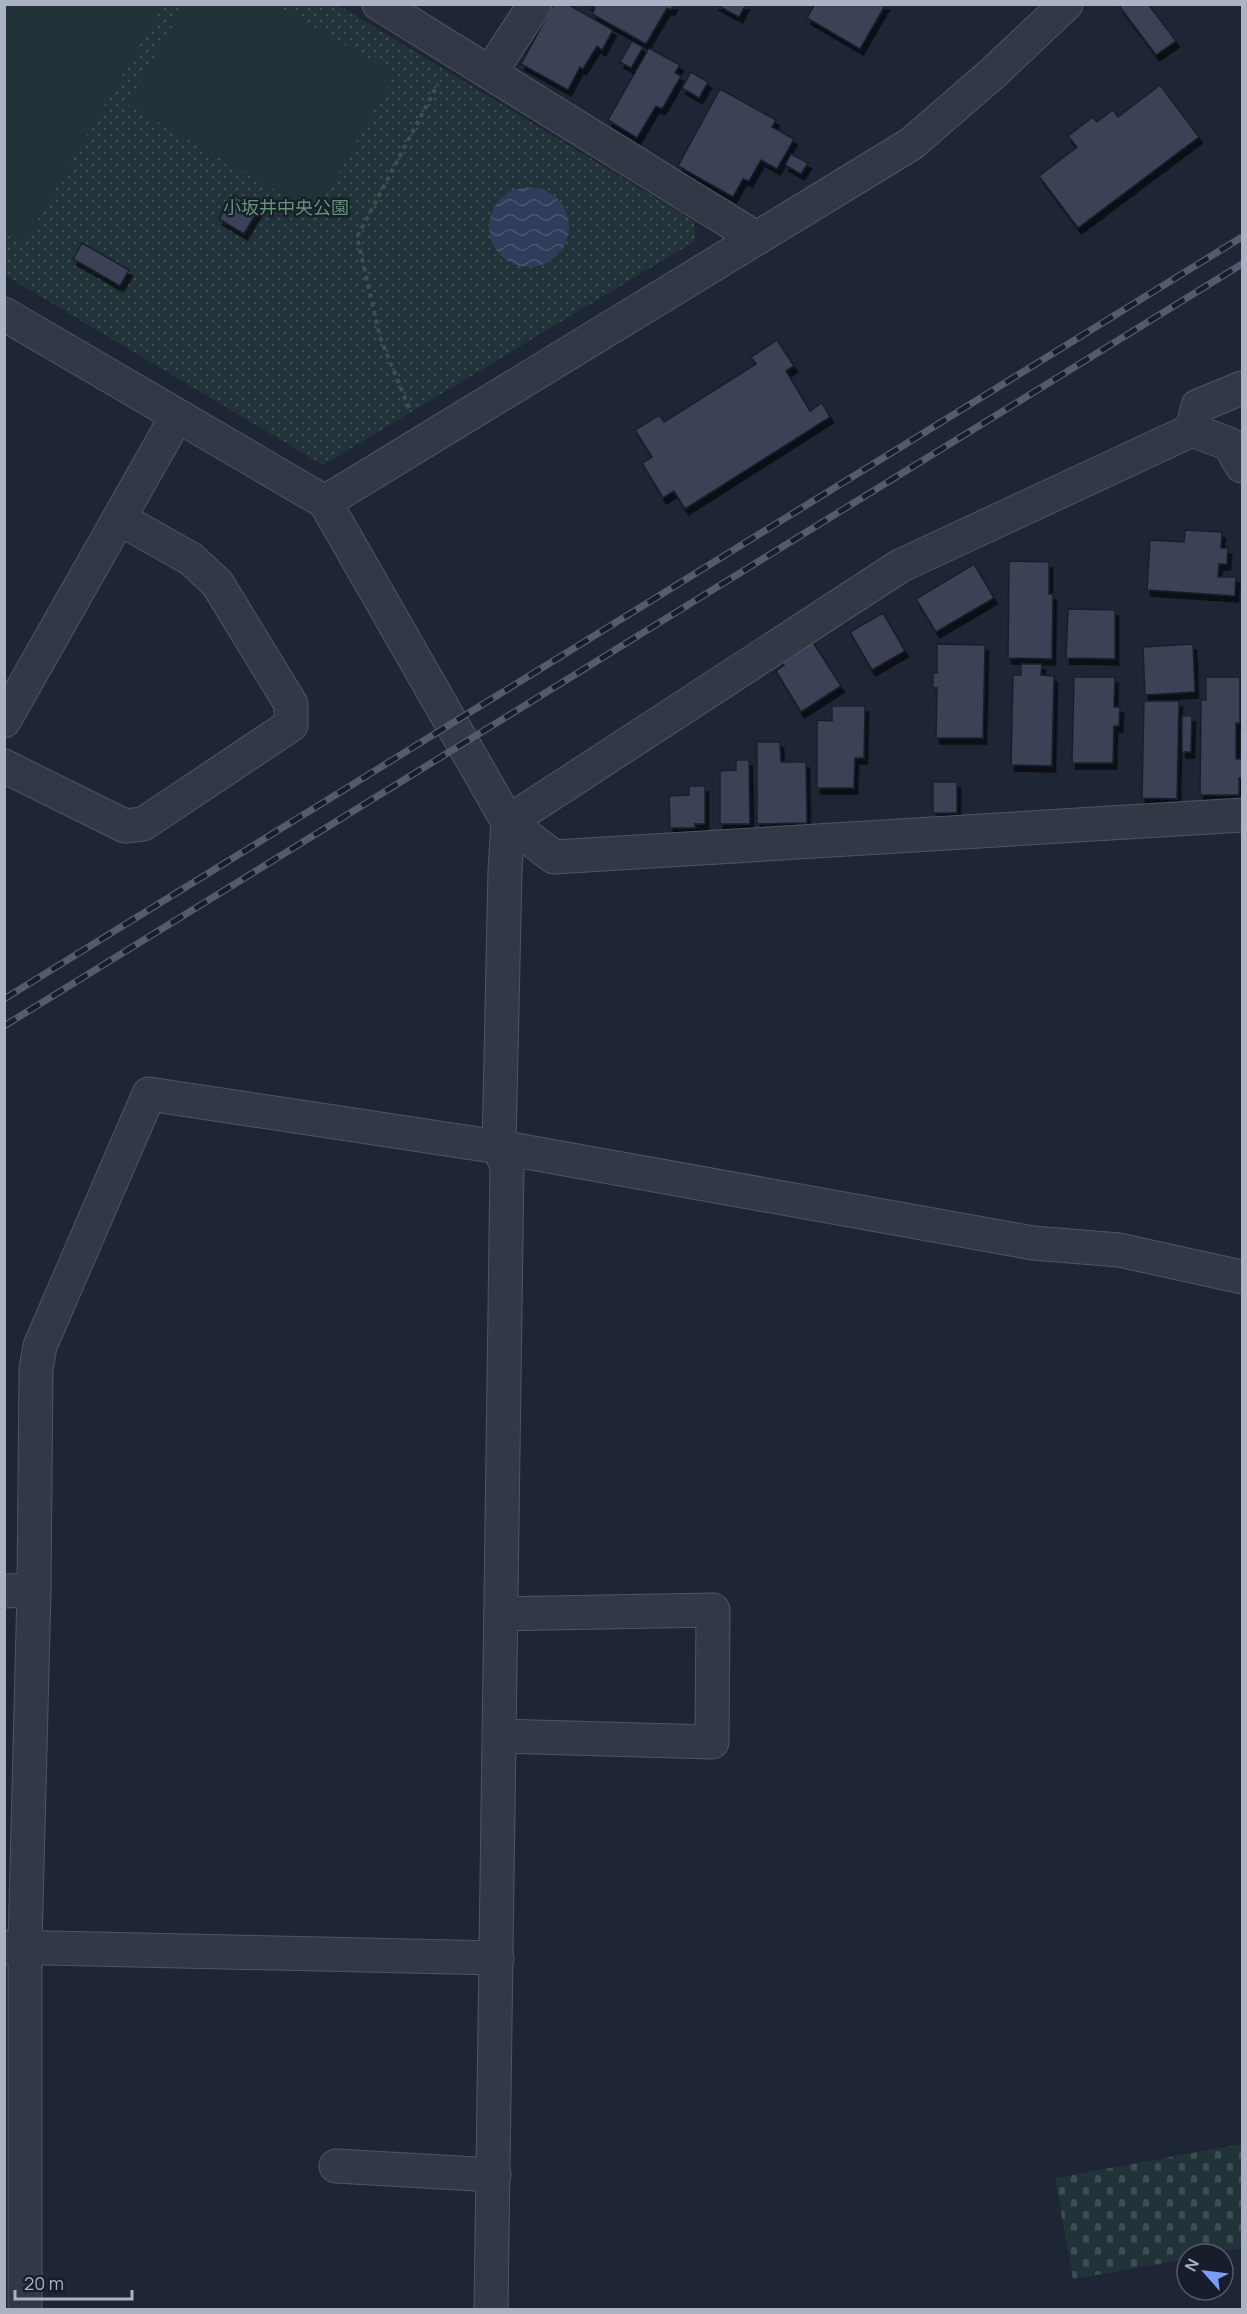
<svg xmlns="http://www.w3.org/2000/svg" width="1247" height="2314" viewBox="0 0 1247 2314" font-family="Manrope,'Noto Sans JP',sans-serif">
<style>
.grass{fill:url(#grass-dots)}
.cemetery{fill:url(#cemetery-stones)}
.pitch{fill:#213338}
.water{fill:url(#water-waves)}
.building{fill:#3a4357;stroke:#191f2c;stroke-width:1.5;filter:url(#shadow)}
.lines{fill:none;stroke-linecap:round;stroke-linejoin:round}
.minor-casing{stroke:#4f5565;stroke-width:35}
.path{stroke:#3e4f54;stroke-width:4;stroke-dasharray:4.5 4.5;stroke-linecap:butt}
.minor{stroke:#323846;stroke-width:33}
.rail-casing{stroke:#535b6e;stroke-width:7}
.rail{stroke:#171d2a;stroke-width:4.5;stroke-dasharray:14;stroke-linecap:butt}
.labels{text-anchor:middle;stroke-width:4.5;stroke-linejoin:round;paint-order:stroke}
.park-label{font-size:18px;fill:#639474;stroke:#171d2a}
</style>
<defs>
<pattern id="grass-dots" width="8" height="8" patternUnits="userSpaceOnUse" patternTransform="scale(1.5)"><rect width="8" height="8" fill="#213338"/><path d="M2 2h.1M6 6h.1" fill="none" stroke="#3f4e53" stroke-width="1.8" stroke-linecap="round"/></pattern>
<pattern id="cemetery-stones" width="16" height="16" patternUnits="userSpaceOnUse" patternTransform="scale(1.5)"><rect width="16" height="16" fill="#213338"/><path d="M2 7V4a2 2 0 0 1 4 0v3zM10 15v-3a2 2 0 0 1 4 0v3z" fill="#3f4e53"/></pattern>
<pattern id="water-waves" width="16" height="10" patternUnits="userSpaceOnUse" patternTransform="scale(1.5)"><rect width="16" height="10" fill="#2f3d5b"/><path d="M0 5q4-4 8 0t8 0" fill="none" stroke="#4a5771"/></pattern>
<filter id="shadow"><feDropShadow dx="3.5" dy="6" stdDeviation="0" flood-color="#0009"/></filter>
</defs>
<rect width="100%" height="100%" fill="#1e2635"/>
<polygon class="grass" points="5,5 338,5 694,221 695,241 323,465 5,275"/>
<polygon class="cemetery" points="1242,2144 1242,2248 1212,2254 1187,2254 1187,2259 1073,2279 1055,2178"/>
<g class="pitch">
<polygon points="5,4 163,5 23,245 5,234"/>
<polygon points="185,5 276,5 395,74 315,213 127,104"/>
</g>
<circle class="water" cx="529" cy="227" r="40"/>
<g class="building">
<polygon points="554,4 567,4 613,30 602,50 597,46 583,69 580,67 568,90 521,64"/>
<polygon points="588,4 674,4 671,10 667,8 646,44 592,14 595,8"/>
<polygon points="715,4 746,4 739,17"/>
<polygon points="815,4 886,4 860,49 807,18"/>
<polygon points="1123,4 1148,4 1176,41 1156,55 1120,7"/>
<polygon points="632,41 643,47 631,68 620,62"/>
<polygon points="649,48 680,65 675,73 681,76 662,109 656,106 637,138 608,120"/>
<polygon points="691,72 708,82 699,98 682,88"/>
<polygon points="1160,85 1199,137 1078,228 1039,176 1077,147 1068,136 1093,117 1097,122 1113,110 1118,117"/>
<polygon points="720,89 776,120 772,127 794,139 777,169 761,160 749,181 743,179 733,197 678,166"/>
<polygon points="791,154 808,163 801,174 785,165"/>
<polygon points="234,195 258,210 244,234 219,219"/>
<polygon points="82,243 129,270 120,286 73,259"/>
<polygon points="777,340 794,366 786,371 810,411 822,403 830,417 685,509 674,491 663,498 642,463 652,457 635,430 659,415 664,422 756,364 751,357"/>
<polygon points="1185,530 1222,532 1221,548 1228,548 1227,564 1219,564 1218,577 1236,577 1235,596 1147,590 1150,540 1184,542"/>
<polygon points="1009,561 1049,562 1049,594 1053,594 1052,659 1008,658"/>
<polygon points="974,564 994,598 936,632 916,599"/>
<polygon points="1068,609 1115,610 1115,659 1066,658"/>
<polygon points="883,613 905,651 872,670 850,632"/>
<polygon points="812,641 841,686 801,712 776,671 784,665 781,660"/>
<polygon points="937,644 985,645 983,738 936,738 937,688 933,688 933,673 937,673"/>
<polygon points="1193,644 1195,692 1145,695 1143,647"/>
<polygon points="1021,664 1042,664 1041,675 1054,676 1052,766 1011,765 1013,675 1021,675"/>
<polygon points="1074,677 1115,677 1114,707 1120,707 1119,726 1114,726 1113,763 1072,763"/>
<polygon points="1206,677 1240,677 1240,723 1236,723 1236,759 1242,759 1242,778 1239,778 1239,795 1200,795 1201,700 1206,700"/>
<polygon points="1144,701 1179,701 1177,799 1142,798"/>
<polygon points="832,706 865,706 864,758 855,758 854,788 817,788 817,720 832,721"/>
<polygon points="1182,716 1192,716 1191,752 1182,752"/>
<polygon points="757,742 780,742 781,762 806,762 807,823 757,824"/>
<polygon points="736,760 749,760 750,824 720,824 720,771 736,770"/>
<rect x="933" y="782" width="24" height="31"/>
<polygon points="689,786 705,786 705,824 695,824 696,828 670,828 669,796 689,795"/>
</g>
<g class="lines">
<g class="minor-casing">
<g id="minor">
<polyline points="379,4 756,238"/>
<polyline points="490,73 535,4"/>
<polyline points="4,314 325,502 508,822 554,857 1242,815"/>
<polyline points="1192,430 1198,406 1242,388"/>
<polyline points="325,502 911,144 993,73 1066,4"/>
<polyline points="4,721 177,416"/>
<polyline points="4,766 125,826 143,824 291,725 291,704 217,583 191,559 120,519"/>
<polyline points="4,1591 34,1590"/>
<polyline points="500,1736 712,1742 713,1610 501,1614"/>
<polyline points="4,1947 497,1958"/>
<polyline points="336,2166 494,2175"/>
<polyline points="25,2310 25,1947 34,1590 36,1369 40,1346 149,1094 499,1147 1033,1243 1119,1250 1242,1277"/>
<polyline points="491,2310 507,1167 499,1147 505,870 508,822 900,566 1192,430 1229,444 1242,466"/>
</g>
</g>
<polyline class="path" points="409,408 380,337 357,237 438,84"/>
<use href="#minor" class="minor"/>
<g class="rail-casing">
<g id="rail">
<polyline points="4,999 1242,237"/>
<polyline points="4,1026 1242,264"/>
</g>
</g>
<use href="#rail" class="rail"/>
</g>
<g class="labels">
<g class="park-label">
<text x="286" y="214">小坂井中央公園</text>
</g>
</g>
<rect width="1247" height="2314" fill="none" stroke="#abb2c4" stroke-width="12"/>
<g transform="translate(1205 2272) rotate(298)"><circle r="28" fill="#171d2a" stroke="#525968" stroke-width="1.5"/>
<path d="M0-4.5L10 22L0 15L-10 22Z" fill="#7a9cfa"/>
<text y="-9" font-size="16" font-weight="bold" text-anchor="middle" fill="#abb2c4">N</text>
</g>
<path d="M15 2290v9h117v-9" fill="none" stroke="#abb2c4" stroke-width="3"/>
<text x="24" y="2290" font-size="18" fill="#abb2c4" stroke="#171d2a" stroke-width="4.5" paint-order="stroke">20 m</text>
</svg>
